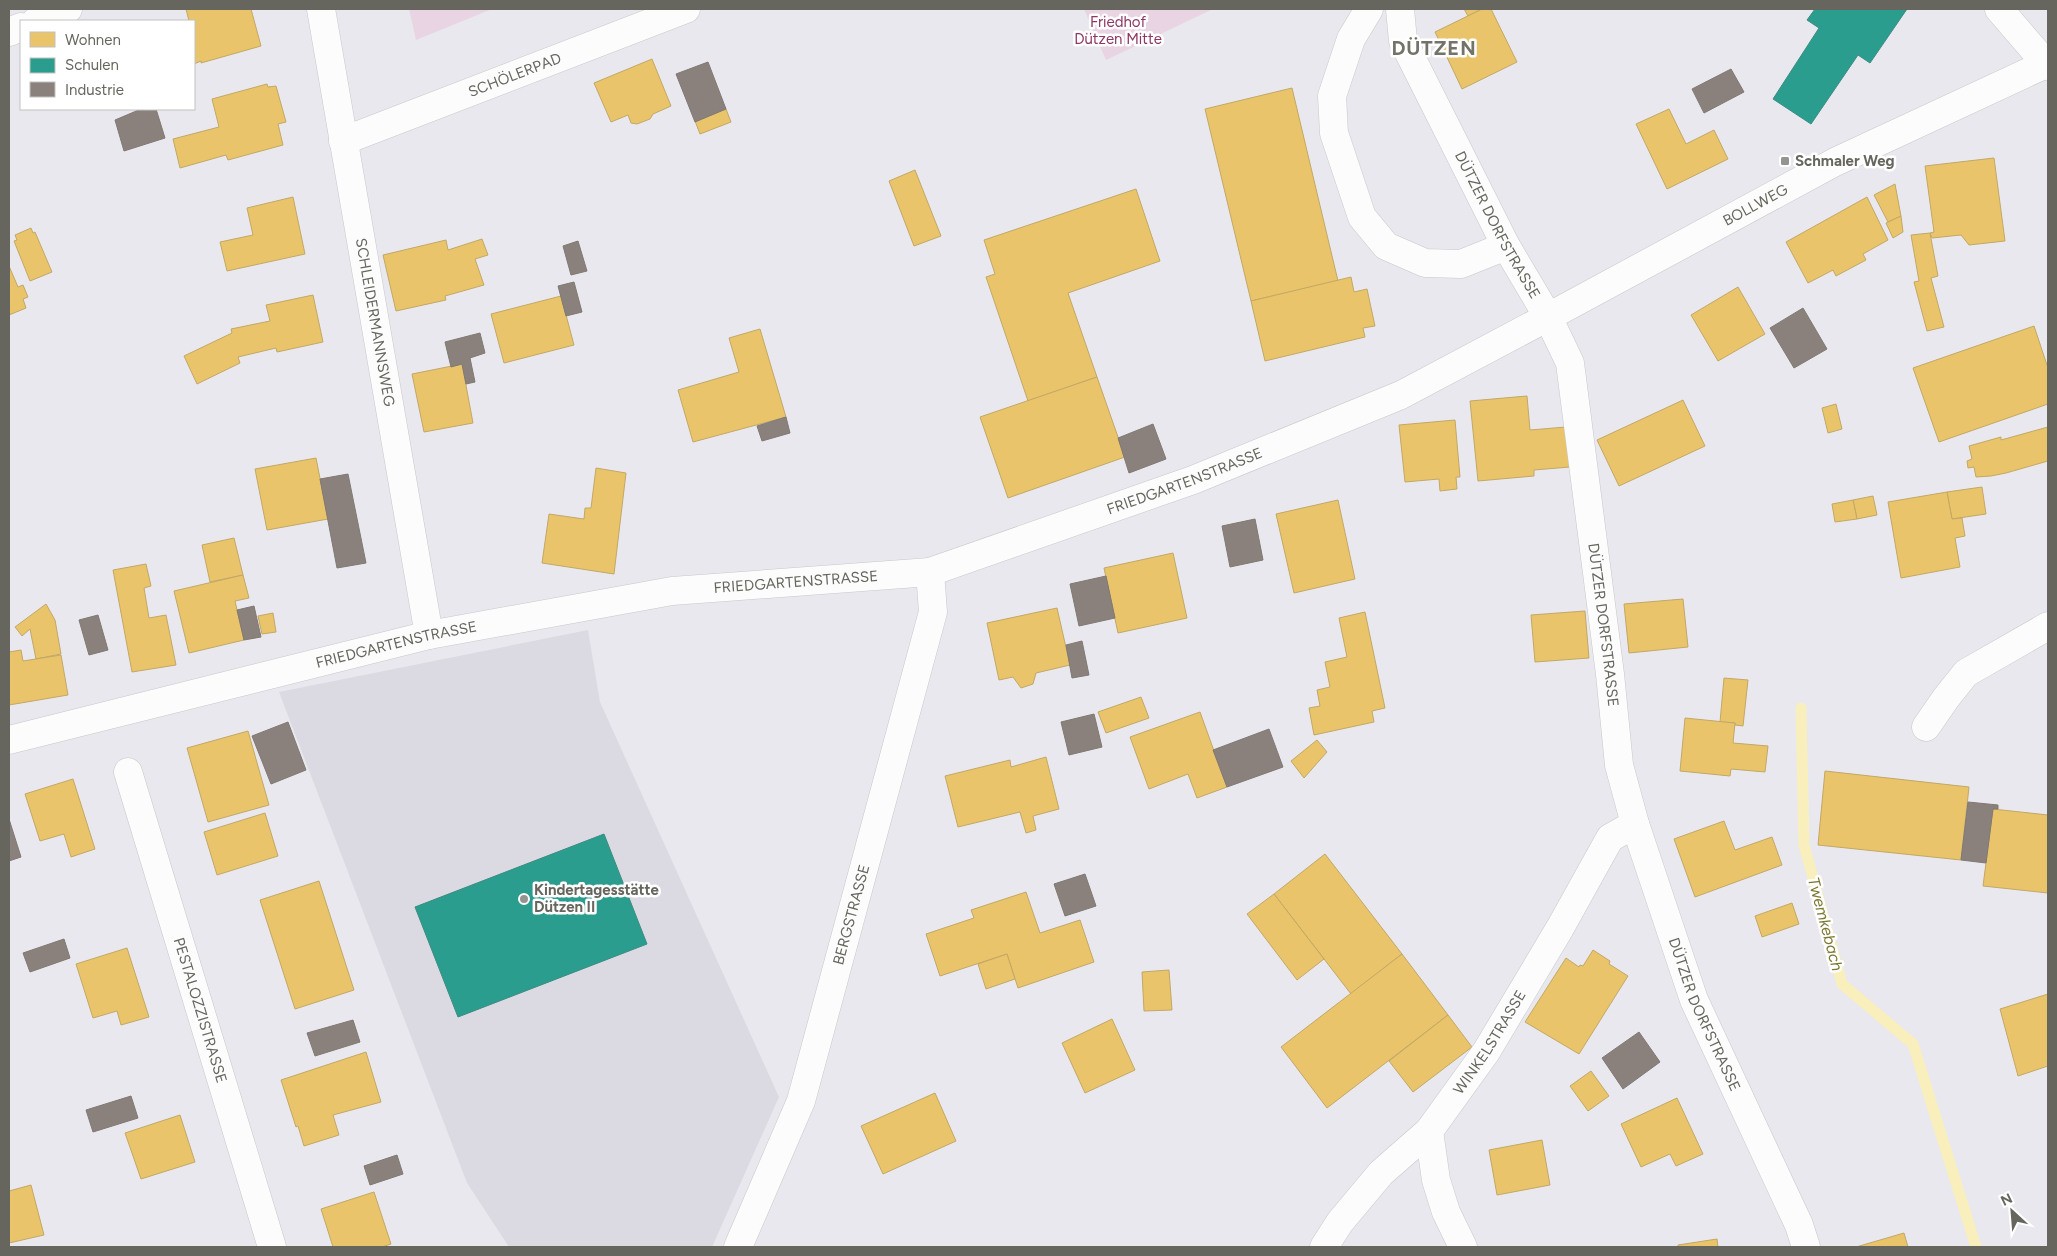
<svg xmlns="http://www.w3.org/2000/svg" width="2057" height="1256" viewBox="0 0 2057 1256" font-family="Figtree,sans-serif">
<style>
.education{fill:#dbdae2}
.green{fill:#e8d4e2}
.homes{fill:#e9c46a;stroke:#c2a866}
.schools{fill:#2a9d8f;stroke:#3c8c80}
.industry{fill:#8a817c;stroke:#807973}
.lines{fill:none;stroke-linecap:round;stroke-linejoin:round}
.stream{stroke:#f8efbc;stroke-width:11}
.minor-casing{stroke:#c8c7c8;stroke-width:29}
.minor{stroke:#fcfcfc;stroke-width:28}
.poi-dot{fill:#949490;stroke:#fff;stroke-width:2}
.labels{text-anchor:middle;stroke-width:5;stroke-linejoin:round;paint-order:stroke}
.park-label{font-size:15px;fill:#8d3765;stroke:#fff}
.street-label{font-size:15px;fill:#67665e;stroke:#fff}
.poi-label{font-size:15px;font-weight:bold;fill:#67665e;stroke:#fff;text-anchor:start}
.water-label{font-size:16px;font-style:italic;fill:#7d7831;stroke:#fff}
.district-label{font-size:20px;font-weight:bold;letter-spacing:1px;fill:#74736a;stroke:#fff}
</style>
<rect width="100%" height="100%" fill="#e9e8ee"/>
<polygon class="education" points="588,630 600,702 779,1097 712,1247 509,1247 467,1183 279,692"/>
<g class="green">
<polygon points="409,9 492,9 416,40"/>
<polygon points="1084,9 1213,9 1106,60"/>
</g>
<g class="homes">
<polygon points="186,9 251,9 261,46 201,63 201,61 194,64 194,21 189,21"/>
<polygon points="1464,9 1482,9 1468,16"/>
<polygon points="1482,9 1491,9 1517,62 1462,89 1435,32"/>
<polygon points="652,59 671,106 653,114 650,119 637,124 631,123 628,115 611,122 594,83"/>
<polygon points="267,84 268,87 276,86 286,122 278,124 283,145 228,160 226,155 180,168 173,139 219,127 212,99"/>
<polygon points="1292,88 1338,281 1251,301 1205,109"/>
<polygon points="726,109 731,122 700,134 695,121"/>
<polygon points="1669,109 1686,144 1714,130 1728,159 1667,189 1636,124"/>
<polygon points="1994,158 2005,241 1969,245 1961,235 1932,238 1930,233 1934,232 1925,166"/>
<polygon points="915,170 941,236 914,246 889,181"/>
<polygon points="1895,184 1901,216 1888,222 1874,195"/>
<polygon points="1136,189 1160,261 1068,293 1097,377 1028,401 986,277 995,274 984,240"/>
<polygon points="293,197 305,254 227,271 220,242 253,235 247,208"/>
<polygon points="1867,197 1888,240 1863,254 1866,260 1836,276 1833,270 1808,283 1786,242"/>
<polygon points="1901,216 1903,232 1893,238 1886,223"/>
<polygon points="31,228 33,233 35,232 52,272 30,281 14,241 17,240 15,235"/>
<polygon points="1930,233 1938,276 1931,278 1944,327 1927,331 1914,282 1919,281 1911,235"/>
<polygon points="482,239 488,255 475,259 484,285 445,296 446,300 396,311 383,255 446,240 448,250"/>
<polygon points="9,266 18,287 23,285 28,297 23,299 26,308 9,315"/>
<polygon points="1351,277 1354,292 1367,289 1375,326 1363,328 1365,337 1265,361 1251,301"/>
<polygon points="1738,287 1765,334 1718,361 1691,315"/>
<polygon points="313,295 323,342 277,352 276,348 238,357 240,363 197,384 184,356 232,333 231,329 270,321 266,305"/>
<polygon points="561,296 574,345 504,363 491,314"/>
<polygon points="2034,326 2048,368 2048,404 1939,442 1913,368"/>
<polygon points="760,329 786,417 693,442 678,390 739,372 729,338"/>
<polygon points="462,364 473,423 424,432 412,374"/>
<polygon points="1097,377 1125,457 1008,498 980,417"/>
<polygon points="1527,396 1530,430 1566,427 1570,467 1534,470 1534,476 1478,481 1470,401"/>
<polygon points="1683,400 1705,446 1619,486 1597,440"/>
<polygon points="1836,404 1842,429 1828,433 1822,408"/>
<polygon points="1455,420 1460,477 1456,477 1457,489 1440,491 1439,479 1405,482 1399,425"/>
<polygon points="2048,427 2048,461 2006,473 1991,476 1976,477 1974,467 1968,468 1967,461 1972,459 1969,446 2001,437 2001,440"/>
<polygon points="316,458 328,519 267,530 255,469"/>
<polygon points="596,468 626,473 614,574 542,563 549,514 584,519 585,508 591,508"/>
<polygon points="1982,487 1986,514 1952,519 1947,492"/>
<polygon points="1947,492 1952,519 1962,518 1965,536 1955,538 1960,567 1901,578 1888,502"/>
<polygon points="1873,496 1877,515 1857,519 1853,500"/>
<polygon points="1338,500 1355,579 1294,593 1276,514"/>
<polygon points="1853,500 1857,519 1835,522 1832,504"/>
<polygon points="234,538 243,575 210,582 202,545"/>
<polygon points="1173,553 1187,618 1118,633 1104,568"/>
<polygon points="146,564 151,586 144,588 149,618 166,615 176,665 132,672 113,570"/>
<polygon points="243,575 249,598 235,601 244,640 189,653 174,591"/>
<polygon points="1683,599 1688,647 1629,653 1624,604"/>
<polygon points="46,604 55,620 61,654 36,659 30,629 22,636 15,627"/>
<polygon points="1057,608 1070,665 1036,673 1033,684 1021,688 1013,677 999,680 987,623"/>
<polygon points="1585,611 1589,658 1535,662 1531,615"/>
<polygon points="1365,612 1385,708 1372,711 1374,722 1314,735 1309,708 1320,706 1317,690 1330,687 1325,662 1347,657 1339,618"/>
<polygon points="273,613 276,632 262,634 258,616"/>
<polygon points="21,650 23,661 61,655 68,695 9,705 9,652"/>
<polygon points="1724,678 1748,680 1743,726 1735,725 1735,723 1720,722"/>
<polygon points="1141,697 1149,718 1106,733 1098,712"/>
<polygon points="1200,712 1227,787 1197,798 1188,774 1149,789 1130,737"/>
<polygon points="1685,718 1735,723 1733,743 1768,746 1765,772 1731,769 1730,776 1680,771"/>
<polygon points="248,731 269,805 208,822 187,748"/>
<polygon points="1317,740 1327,752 1304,778 1291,761"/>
<polygon points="1046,757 1059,809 1033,816 1036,830 1026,833 1020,812 958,827 945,776 1010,760 1011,767"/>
<polygon points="1825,771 1969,787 1961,860 1818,845"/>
<polygon points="73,779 95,849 71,857 64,834 40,841 25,794"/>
<polygon points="1993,809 2048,815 2048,893 1983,886"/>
<polygon points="265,813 278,856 217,875 204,832"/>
<polygon points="1724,821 1735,850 1772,837 1782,865 1695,897 1674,839"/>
<polygon points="1325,854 1402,954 1351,994 1274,894"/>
<polygon points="319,881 354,990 295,1009 260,900"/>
<polygon points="1026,892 1040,933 1080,920 1094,962 1018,988 1007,954 940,976 926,934 974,918 971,910"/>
<polygon points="1274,894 1324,959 1297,980 1247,914"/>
<polygon points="1792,903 1799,924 1762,937 1755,916"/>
<polygon points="127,948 149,1017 121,1025 117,1011 93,1018 76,964"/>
<polygon points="1593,950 1610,961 1609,964 1628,976 1579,1054 1525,1022 1566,958 1579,967 1580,965 1583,966"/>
<polygon points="1007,954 1015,979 986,989 978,964"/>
<polygon points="1402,954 1448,1015 1327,1108 1281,1047"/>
<polygon points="1169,970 1172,1010 1144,1011 1142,972"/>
<polygon points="2048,994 2048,1066 2018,1076 2000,1009"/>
<polygon points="1448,1015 1472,1047 1413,1092 1389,1061"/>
<polygon points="1112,1019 1135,1070 1085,1093 1062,1043"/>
<polygon points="366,1052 381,1102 333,1115 339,1135 304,1146 298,1126 296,1127 281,1080"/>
<polygon points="1591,1071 1609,1096 1588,1111 1570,1086"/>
<polygon points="935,1093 956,1141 883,1174 861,1126"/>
<polygon points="1677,1098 1703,1154 1676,1166 1670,1154 1641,1167 1621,1124"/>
<polygon points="180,1115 195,1162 141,1179 125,1133"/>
<polygon points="1542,1140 1550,1185 1497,1195 1489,1150"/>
<polygon points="31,1185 44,1235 9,1243 9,1191"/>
<polygon points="374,1192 391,1244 382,1247 333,1247 321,1209"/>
<polygon points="1904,1233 1908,1247 1856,1247"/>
<polygon points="1717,1239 1718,1247 1678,1247 1678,1245"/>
</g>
<g class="schools">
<polygon points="1815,9 1907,9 1870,63 1858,55 1811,124 1773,99 1819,28 1807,20"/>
<polygon points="604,834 647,944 458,1017 415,907"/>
</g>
<g class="industry">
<polygon points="708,62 726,109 695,122 676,74"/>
<polygon points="1731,69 1744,92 1704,113 1692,89"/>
<polygon points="141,109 156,109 165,138 124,151 115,120"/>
<polygon points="578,241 587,271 571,275 563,246"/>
<polygon points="574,282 582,312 566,316 558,286"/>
<polygon points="1803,308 1827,349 1794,368 1770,328"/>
<polygon points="480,333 485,353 470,358 475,382 466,384 462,364 451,367 445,342"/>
<polygon points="786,417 790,433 762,441 757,426"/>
<polygon points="1153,424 1166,459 1129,473 1118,438"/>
<polygon points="348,474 366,563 337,568 320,479"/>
<polygon points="1255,519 1263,560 1230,567 1222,526"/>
<polygon points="1106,576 1115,618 1079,626 1070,584"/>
<polygon points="254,606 261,637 244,640 237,610"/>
<polygon points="98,615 108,650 89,655 79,620"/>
<polygon points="1082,641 1089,675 1072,678 1066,645"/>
<polygon points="1094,714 1102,747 1069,755 1061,722"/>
<polygon points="288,722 306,770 271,784 252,736"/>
<polygon points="1269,729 1283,767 1227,787 1213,750"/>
<polygon points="1968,802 1998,805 1998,809 1993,809 1986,863 1961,860"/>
<polygon points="9,819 21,857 9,861"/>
<polygon points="1085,874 1096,906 1065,916 1054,884"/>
<polygon points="64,939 70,958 30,972 23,953"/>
<polygon points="353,1020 360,1042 315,1056 307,1033"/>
<polygon points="1639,1032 1660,1062 1623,1089 1602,1058"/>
<polygon points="131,1096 138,1118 93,1132 86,1110"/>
<polygon points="397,1155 403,1174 370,1185 364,1166"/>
</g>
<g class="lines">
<polyline class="stream" points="1801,708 1804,845 1842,984 1913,1044 1976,1247"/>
<g class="minor-casing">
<g id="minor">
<path id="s1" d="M321,9L429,635"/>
<polyline points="1369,9 1351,39 1332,96 1334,133 1362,217 1386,246 1425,263 1461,264 1506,246"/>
<path id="s2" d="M1400,9L1403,41L1506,246L1548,317L1570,363L1610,674L1619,765L1635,824L1694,1000L1799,1225L1806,1247"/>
<polyline points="1999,9 2048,66"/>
<polyline points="36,21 68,9"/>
<polyline points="9,32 21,27"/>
<path id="s3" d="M343,141L686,9"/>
<polyline points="1926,727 1946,698 1966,673 2048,626"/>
<path id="s4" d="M9,740L429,635L672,591L930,572L1193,480L1401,395L1548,317L1835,162L2048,63"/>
<path id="s5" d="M128,772L272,1247"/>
<polyline points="1429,1131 1436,1180 1446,1212 1463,1247"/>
<path id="s6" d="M738,1247L801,1101L933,612L930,572"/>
<path id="s7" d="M1324,1247L1340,1222L1381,1173L1429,1131L1486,1052L1560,928L1610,838L1635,824"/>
</g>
</g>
<use href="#minor" class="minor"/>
</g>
<g class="poi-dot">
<rect x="1780" y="156" width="10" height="10" rx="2.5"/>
<circle cx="524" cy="899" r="5"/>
</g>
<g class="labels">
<g class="park-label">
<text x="1118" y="27">Friedhof<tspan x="1118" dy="17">Dützen Mitte</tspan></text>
</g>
<g class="street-label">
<text dy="5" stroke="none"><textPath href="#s3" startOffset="184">SCHÖLERPAD</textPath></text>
<text dy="5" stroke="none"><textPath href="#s4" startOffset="1844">BOLLWEG</textPath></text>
<text dy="5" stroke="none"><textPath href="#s2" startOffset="239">DÜTZER DORFSTRASSE</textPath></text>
<text dy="5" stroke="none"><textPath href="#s1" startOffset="318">SCHLEIDERMANNSWEG</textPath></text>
<text dy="5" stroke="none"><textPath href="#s4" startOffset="1209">FRIEDGARTENSTRASSE</textPath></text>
<text dy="5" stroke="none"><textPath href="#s4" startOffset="804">FRIEDGARTENSTRASSE</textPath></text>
<text dy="5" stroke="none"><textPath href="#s2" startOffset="659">DÜTZER DORFSTRASSE</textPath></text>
<text dy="5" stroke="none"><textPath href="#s4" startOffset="399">FRIEDGARTENSTRASSE</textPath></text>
<text dy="5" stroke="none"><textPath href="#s6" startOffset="352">BERGSTRASSE</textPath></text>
<text dy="5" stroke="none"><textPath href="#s5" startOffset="249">PESTALOZZISTRASSE</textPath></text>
<text dy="5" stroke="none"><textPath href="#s2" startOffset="1064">DÜTZER DORFSTRASSE</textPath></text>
<text dy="5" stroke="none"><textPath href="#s7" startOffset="265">WINKELSTRASSE</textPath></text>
</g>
<g class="poi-label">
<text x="1795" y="166">Schmaler Weg</text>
<text x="534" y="895">Kindertagesstätte<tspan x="534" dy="17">Dützen II</tspan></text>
</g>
<g class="water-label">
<text transform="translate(1826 924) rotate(75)" y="6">Twemkebach</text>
</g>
<g class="district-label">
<text x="1434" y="55">DÜTZEN</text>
</g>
</g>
<rect width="2057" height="1256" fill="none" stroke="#67665e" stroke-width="20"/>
<rect x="20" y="20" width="175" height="90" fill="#ffffff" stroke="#c2c2bf"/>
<rect x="30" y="32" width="25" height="15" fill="#e9c46a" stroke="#c2c2bf"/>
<text x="65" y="45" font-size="15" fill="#67665e">Wohnen</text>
<rect x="30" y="58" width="25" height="15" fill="#2a9d8f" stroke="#c2c2bf"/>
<text x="65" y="70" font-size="15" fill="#67665e">Schulen</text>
<rect x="30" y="82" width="25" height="15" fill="#8a817c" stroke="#c2c2bf"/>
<text x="65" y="95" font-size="15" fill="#67665e">Industrie</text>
<g transform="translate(2012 1211) rotate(334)" stroke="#ffffff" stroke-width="4" paint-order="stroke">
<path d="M0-4L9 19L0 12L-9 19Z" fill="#67665e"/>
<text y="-8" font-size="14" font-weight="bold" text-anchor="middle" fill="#67665e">N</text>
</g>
</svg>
